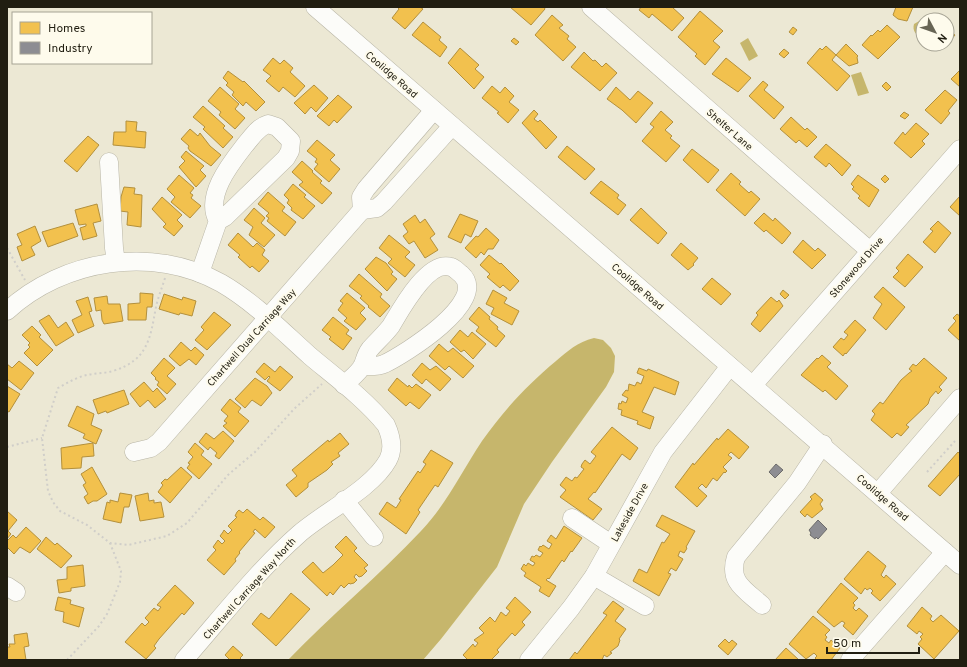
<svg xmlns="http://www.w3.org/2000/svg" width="967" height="667" viewBox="0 0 967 667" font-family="Overpass,sans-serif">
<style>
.water{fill:#c6b66c}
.homes{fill:#f2c14e;stroke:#b3903c}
.industry{fill:#8d8d92;stroke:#6d6c6b}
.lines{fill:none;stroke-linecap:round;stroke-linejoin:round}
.minor-casing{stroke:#b8b5a6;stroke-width:19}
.path{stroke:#d0cec9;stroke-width:2;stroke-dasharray:2 3;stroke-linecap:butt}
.minor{stroke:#fcfcf9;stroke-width:18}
.labels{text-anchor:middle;stroke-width:4;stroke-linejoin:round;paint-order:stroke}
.street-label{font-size:10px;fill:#211e11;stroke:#fefbec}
</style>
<rect width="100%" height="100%" fill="#ece8d4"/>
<g class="water">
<path d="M921,20H923V36C916,36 912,31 914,24Z"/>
<polygon points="748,38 758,56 749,61 740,43"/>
<polygon points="861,72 869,93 858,96 851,75"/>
<path d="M594,338L603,340L611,348L615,356L614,372L606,387L552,462L524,504L497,567L441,639L423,660H288C331,615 379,576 421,531C446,505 462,471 482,441C504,410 527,385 556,361C568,351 577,342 594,338Z"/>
</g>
<g class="homes">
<polygon points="397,7 420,7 423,9 405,29 392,18 399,9"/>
<polygon points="510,7 544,7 545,9 531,25"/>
<polygon points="641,7 672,7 684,18 672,31 652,14 649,18 639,10"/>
<polygon points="896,7 913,7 907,21 898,19 893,15"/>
<polygon points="700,11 723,31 713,41 720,47 705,65 695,56 697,54 678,37"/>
<polygon points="552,15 563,25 559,28 569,36 567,39 576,47 563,61 535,35"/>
<polygon points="423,22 441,37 439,40 447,47 440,57 412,35"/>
<polygon points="887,25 900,37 878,59 862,45 871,35 872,36 878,30 880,32"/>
<polygon points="793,27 797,30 793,35 789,32"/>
<polygon points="947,28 955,35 950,41 947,39"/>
<polygon points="514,38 519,42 516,45 511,41"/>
<polygon points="846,44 858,56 857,57 858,63 849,66 836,55 832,60 850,76 837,91 807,63 820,48 822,50 826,46 836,55"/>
<polygon points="460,48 479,65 475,69 484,77 474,89 448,63"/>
<polygon points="784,49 789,53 784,58 779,54"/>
<polygon points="584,52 593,61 595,60 602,67 606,63 617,73 600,91 571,67"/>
<polygon points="273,58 280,64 284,60 293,68 290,72 305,86 295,97 283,87 279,92 266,81 271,76 263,70"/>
<polygon points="726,58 751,78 738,92 712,74"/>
<polygon points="960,70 960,87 951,79"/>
<polygon points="228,71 243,82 244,81 265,102 256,111 246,102 243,106 232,95 234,92 226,85 228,83 223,78"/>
<polygon points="763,81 768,85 764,90 784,107 774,119 749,96"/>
<polygon points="886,82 891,87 887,91 882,86"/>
<polygon points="314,85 328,98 316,112 311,107 305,114 294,103"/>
<polygon points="492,86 500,93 505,87 514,96 509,102 519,110 508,123 497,113 499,112 482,98"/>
<polygon points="220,87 239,104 235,109 245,118 235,129 219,115 221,112 208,101"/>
<polygon points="616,87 630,100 638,91 653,103 636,123 622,110 607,99"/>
<polygon points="945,90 957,100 948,111 950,113 941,124 925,110"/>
<polygon points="338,95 352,107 337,123 334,120 329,126 317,116"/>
<polygon points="203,106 225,126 223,128 233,137 223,148 203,129 205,127 193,117"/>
<polygon points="534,110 538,114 534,119 538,122 540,120 557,137 546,149 522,123"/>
<polygon points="661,111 673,122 665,130 672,136 670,138 680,146 666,162 642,141 654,127 650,124"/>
<polygon points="904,112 909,115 905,119 900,116"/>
<polygon points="791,117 805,130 807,128 817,137 807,147 799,140 796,143 780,129"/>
<polygon points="126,121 137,122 136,131 146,132 145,148 113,145 114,132 126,132"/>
<polygon points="916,123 929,134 922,141 925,144 911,158 894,143 903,132 905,135"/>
<polygon points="190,129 198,136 200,133 210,146 221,155 211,166 190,151 188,148 189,146 181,139"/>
<polygon points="88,136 99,145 77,172 64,161"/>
<polygon points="317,140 335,155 330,160 340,169 329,182 314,169 318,164 315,162 317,159 307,151"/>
<polygon points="826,144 851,165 842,176 829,163 826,167 814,157"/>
<polygon points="567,146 595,169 585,180 558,157"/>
<polygon points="692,149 719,170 708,183 683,160"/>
<polygon points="186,151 204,166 200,170 206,176 196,187 179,167 185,161 181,157"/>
<polygon points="302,161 313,171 312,172 322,181 320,183 332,193 322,204 299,185 303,182 292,172"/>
<polygon points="731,173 741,182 739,184 749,193 751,191 760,199 745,216 716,190"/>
<polygon points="179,175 194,188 190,193 193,195 191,198 201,206 190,218 171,202 175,197 167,189"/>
<polygon points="858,175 879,190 869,207 858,198 860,196 852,189 854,187 851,184"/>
<polygon points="885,175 889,179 885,183 881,179"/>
<polygon points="601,181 619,195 617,198 626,205 618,215 590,193"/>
<polygon points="293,184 306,195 304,197 315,206 303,219 291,210 292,208 287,203 289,200 284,195"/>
<polygon points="124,187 135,188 134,194 142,195 141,227 127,225 128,212 120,211 121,197"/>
<polygon points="268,192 285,207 282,211 296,222 285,236 267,221 269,218 266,216 269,213 258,204"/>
<polygon points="960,196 960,216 950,207"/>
<polygon points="162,197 182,215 177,220 183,226 174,236 163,227 166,224 152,209"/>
<polygon points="97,204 101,221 93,223 97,236 83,240 80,228 86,226 86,224 79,225 75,210"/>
<polygon points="254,208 265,218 261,223 275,235 264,247 249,235 253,227 244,220"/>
<polygon points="641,208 667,233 658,244 630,220"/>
<polygon points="764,213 773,221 775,218 791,233 784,242 782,244 766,230 764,232 754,223"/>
<polygon points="460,214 478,221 471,237 465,234 461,243 448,237"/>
<polygon points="415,215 420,223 425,219 435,234 430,238 438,250 425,258 414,241 409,244 403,236 408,232 403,224"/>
<polygon points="938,221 951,233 935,253 923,242 933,231 930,229"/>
<polygon points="73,223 78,236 48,247 42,232"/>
<polygon points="35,226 41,241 31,247 35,255 22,261 17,247 22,245 17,234"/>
<polygon points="486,228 499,240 493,249 488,249 484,255 481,252 476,258 465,248 476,236 478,237"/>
<polygon points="238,233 253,247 257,243 265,250 262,255 269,261 259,272 252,266 250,268 238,257 240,255 228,245"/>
<polygon points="389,235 410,252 405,257 415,265 405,277 388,263 392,259 379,248"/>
<polygon points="803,240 815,251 818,248 826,255 812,269 793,252"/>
<polygon points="681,243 698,258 693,264 694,265 688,270 671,255"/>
<polygon points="908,254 923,267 905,287 893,277 899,271 896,268"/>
<polygon points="489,255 500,264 501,263 519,281 510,291 503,285 500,288 487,277 490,274 480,265"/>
<polygon points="376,257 386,263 393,272 391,274 397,279 387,291 365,269"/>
<polygon points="359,274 382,294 380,297 390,306 380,317 368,307 369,306 360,298 362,296 349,286"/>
<polygon points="712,278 731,294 721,305 702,289"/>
<polygon points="883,287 905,307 886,330 873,318 882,304 874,297"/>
<polygon points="493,290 507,298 504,303 519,311 512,325 491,314 494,308 486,304"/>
<polygon points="783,290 789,295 785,299 780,294"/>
<polygon points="140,293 153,294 152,307 147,307 146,320 128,320 128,304 140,303"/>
<polygon points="347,293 365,308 360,313 366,319 356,330 344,321 347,318 338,310 343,303 340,301"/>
<polygon points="164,294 182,300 183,297 196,301 192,316 180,313 179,315 159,309"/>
<polygon points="107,296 108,304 120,304 123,321 104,324 102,320 101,310 96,311 94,298"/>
<polygon points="88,297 92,311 89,312 94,326 78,333 72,320 82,315 76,301"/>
<polygon points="771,297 777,302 779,300 783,306 760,332 751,324 758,315 756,313"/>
<polygon points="479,307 490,317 489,319 498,327 497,329 505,336 496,347 476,331 479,327 469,319"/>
<polygon points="214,312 231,325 207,350 195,340 204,330 201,327"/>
<polygon points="957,314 960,316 960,341 948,330 956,321 953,318"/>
<polygon points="49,315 58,328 66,322 74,335 56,346 39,321"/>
<polygon points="333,317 349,330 346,334 352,338 343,350 329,339 331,337 322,330"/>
<polygon points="855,320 866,330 846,354 845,353 843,356 833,347 841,338 844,340 848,335 844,332"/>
<polygon points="32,326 41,335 39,337 53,350 37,366 24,353 30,347 28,345 30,343 22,335"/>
<polygon points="460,330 468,337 472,332 486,344 473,359 464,350 461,352 450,342"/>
<polygon points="181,342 191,351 195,347 204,355 196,365 189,359 180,366 169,356"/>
<polygon points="439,344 448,352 453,348 474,366 463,378 449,366 445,370 429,356"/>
<polygon points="822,355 831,363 827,367 848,386 836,400 825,390 823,392 801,375 817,358 818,359"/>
<polygon points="164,358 175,368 167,376 176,384 167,394 157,385 159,382 155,379 156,378 151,373"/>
<polygon points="924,358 947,378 939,387 942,390 938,394 936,391 930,398 928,404 906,425 909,427 901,436 897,433 892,438 871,420 875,414 872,411 880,402 883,404 901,380 909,373 912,371 909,369 913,364 916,366"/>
<polygon points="19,361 34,373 21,390 7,379 7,364 12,368"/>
<polygon points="264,363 275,372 280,366 293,377 280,391 267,381 270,377 269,376 265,380 256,372"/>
<polygon points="422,363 430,370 436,366 451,379 440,391 426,379 422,384 412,375"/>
<polygon points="639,368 647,371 648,369 679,382 675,395 654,387 642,412 654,417 650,429 637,424 638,421 621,415 622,410 618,409 619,403 621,404 622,401 626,403 628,398 622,395 626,390 628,391 629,384 635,386 637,382 641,384 644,376 637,373"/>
<polygon points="255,378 267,386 272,393 261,406 252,400 245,408 235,399"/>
<polygon points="397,378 408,387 409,385 412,388 416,384 431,395 419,409 410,402 406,406 388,390"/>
<polygon points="144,382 153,392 157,388 166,399 155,408 148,400 140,407 130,394"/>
<polygon points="7,386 20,394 9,412 7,411"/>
<polygon points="124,390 129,404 107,413 106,411 98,414 93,400"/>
<polygon points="230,399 241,408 238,412 249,421 235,437 223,426 227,423 224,421 228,416 221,410"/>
<polygon points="77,406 94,414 91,425 102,430 96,444 83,438 85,434 68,426"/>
<polygon points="612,427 638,448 630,460 622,454 595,493 594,492 588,499 602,509 593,520 560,497 566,490 560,485 566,477 572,481 575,477 577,478 584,469 581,467 582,464 585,460 590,464 596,456 591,452"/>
<polygon points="728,429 749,447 739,459 731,452 728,455 732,458 723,467 727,471 725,473 724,472 717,481 713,478 706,488 702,484 698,488 707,496 697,507 675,487 693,463 694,465 717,438 718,440"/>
<polygon points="223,431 234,441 219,459 215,456 217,453 210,447 208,450 199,442 206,433 214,439"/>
<polygon points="340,433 349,444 338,453 340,456 331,462 333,464 327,470 308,483 308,487 296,497 286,485 297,476 292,470 328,440 329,442"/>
<polygon points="93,443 94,456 82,457 81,468 62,469 61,448"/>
<polygon points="195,443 204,451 201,455 212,464 199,479 187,468 190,464 188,463 193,457 188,452"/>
<polygon points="431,450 453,463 438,487 435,485 418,510 420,512 406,534 379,514 387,502 396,508 401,500 399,499 418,471 420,473 426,464 423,462"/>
<polygon points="958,452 960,454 960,474 940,496 928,486"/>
<polygon points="92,467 107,494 97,501 93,501 88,504 84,497 88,494 83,485 86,483 81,474"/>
<polygon points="181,467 192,477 170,503 158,492 163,485 161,483 165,479 167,480"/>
<polygon points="120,493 132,495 129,507 124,507 121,523 103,519 107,502 110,503 110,500 118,502"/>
<polygon points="148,493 149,501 154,500 154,503 161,502 164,517 140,521 135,496"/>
<polygon points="815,493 823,500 820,504 823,509 812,518 807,514 805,517 800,512 812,499 810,497"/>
<polygon points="247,509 260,520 263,517 275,527 265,538 255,529 253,532 255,533 239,552 240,553 235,559 236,561 224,575 207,560 216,550 213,547 218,540 222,544 225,541 220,536 223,532 224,530 228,534 232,530 228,526 237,517 235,516 237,512 239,510 243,513"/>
<polygon points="7,511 17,520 8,531 11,534 7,539"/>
<polygon points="662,515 695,531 686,547 687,548 686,550 684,553 680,551 678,556 683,559 676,571 671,568 668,573 671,574 659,596 633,581 639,569 647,573 662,542 664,543 670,534 656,526"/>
<polygon points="564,526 582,538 572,552 571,551 564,562 562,560 549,579 548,578 546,580 556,586 549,597 539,591 541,587 524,576 526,573 521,569 524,564 526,566 528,563 533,566 535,563 530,560 532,556 534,557 536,555 540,557 543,553 538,550 540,546 541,547 543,545 549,549 552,544 547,541 551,535 556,539"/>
<polygon points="26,527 41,541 30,553 20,547 14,554 7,547 7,541 13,535 16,538"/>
<polygon points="346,536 357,548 354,551 368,565 364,568 367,571 362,576 359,577 356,574 354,577 357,580 354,583 350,584 349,583 344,588 341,585 333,595 330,592 327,596 302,572 313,562 323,573 333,565 343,555 335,547"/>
<polygon points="46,537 55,545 57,543 72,556 61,568 37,549"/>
<polygon points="868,551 886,566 881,575 884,578 886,575 896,584 880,601 871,593 873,591 870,588 867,590 865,588 861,594 844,579"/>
<polygon points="83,565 85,586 71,588 71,591 59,593 57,580 67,579 67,567"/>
<polygon points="841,583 858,598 853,603 855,605 853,608 856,611 859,608 868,616 853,635 843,626 845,623 842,621 834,627 817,612"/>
<polygon points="175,585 194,603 184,615 182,613 159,639 154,646 156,648 146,659 125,642 142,623 145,626 149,622 145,618 154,608 158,611 161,607 157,605"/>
<polygon points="291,593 310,609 276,646 252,624 261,613 269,619"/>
<polygon points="58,597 71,600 70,604 84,608 79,627 63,622 64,612 55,610"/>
<polygon points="515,597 531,612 522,622 525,625 515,636 512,633 497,650 499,652 491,660 468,660 463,655 473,644 475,647 478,643 474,640 484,633 479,628 490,617 495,622 501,612 506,616 510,611 506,608"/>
<polygon points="613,601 624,609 615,621 626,629 619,639 620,640 618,646 610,652 612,653 607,657 604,655 602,660 569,660 575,652 577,654 607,615 603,613"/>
<polygon points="922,607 932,616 930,619 933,622 941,615 959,631 934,659 918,644 922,639 920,637 923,634 919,631 917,634 907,626"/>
<polygon points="813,616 830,630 825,635 827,637 825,640 829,643 831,640 840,648 831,660 817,660 815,658 817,656 814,653 806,659 789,644"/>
<polygon points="27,633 29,646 24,647 26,660 7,660 7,647 10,647 9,644 15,644 14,635"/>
<polygon points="725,639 729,643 732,640 737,644 728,655 718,646"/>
<polygon points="233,646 243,655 240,658 242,660 230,660 225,655"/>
<polygon points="786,648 799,660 775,660"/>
</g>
<g class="industry">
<polygon points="776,464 783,470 775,478 769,472"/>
<polygon points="818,520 827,529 818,539 816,537 815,539 810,535 811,533 809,530"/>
</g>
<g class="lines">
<g class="minor-casing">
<g id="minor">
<polyline points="315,7 960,565"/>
<polyline points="591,7 870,251"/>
<polyline points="434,110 366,189 361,197 362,210 377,208 384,202 452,126"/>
<polyline points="109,162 114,248 116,262"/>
<path d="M200,273L218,221C204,196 231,163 245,145C252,137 258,127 268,124L277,127L291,141L290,151L286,158L225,217L218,221"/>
<path d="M7,311C63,259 154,245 221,283C254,302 282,331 310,356C335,377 365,399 386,425C391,436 394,449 388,460C372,489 324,512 299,534C257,571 221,618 184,660"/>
<path d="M344,385C350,379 359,373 363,365C365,359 366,354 370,349C377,341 385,334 391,326C400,311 428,259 451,267C455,268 458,272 461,274C491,301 403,355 384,364C377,367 369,366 362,366"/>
<polyline points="753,385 960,149"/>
<polyline points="134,452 151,448 159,442 362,210"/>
<polyline points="878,493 960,398"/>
<polyline points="344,500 374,537"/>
<polyline points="572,518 611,544"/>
<polyline points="594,576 645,606"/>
<polyline points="7,586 16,592"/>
<path d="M762,605C745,590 728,582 736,557L797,483L823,444"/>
<polyline points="529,660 571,608 594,576 663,452 730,366"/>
<polyline points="850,660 945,552"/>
</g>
</g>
<g class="path">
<polyline points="7,248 25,280"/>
<path d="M165,278C162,288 158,297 156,307C150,339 148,360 113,371C102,374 90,373 80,377C72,380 65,384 58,388L42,438L48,491L53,502L60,511L87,525L110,543L128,545L167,536L187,523L228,475L255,452L294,409L322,384"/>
<polyline points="7,447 42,438"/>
<polyline points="927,472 955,441"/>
<polyline points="67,660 99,626 107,614 120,582 121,571 110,543"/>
</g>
<use href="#minor" class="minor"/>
</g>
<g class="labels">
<g class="street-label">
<text transform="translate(392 74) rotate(41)" y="4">Coolidge Road</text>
<text transform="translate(730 129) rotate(41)" y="4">Shelter Lane</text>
<text transform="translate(856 267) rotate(-49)" y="4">Stonewood Drive</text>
<text transform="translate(638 286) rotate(41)" y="4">Coolidge Road</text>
<text transform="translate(251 337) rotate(-48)" y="4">Chartwell Dual Carriage Way</text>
<text transform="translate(883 497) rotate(41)" y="4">Coolidge Road</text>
<text transform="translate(629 512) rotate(-61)" y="4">Lakeside Drive</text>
<text transform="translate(249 588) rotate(-48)" y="4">Chartwell Carriage Way North</text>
</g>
</g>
<rect width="967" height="667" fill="none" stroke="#211e11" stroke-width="16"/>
<rect x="12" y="12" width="140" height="52" fill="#fefbec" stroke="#a6a394"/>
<rect x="20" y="22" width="20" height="12" fill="#f2c14e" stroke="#a6a394"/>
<text x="48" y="32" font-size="12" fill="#211e11">Homes</text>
<rect x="20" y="42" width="20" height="12" fill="#8d8d92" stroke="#a6a394"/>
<text x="48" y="52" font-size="12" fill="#211e11">Industry</text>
<g transform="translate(935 32) rotate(131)"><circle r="19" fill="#fefbec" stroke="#a6a394"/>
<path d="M0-3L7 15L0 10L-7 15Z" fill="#686555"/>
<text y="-6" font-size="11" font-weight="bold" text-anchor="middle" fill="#211e11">N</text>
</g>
<path d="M827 647v6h92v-6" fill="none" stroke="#211e11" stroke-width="2"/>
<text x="833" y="647" font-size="12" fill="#211e11" stroke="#fefbec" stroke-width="3" paint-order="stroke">50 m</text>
</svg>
